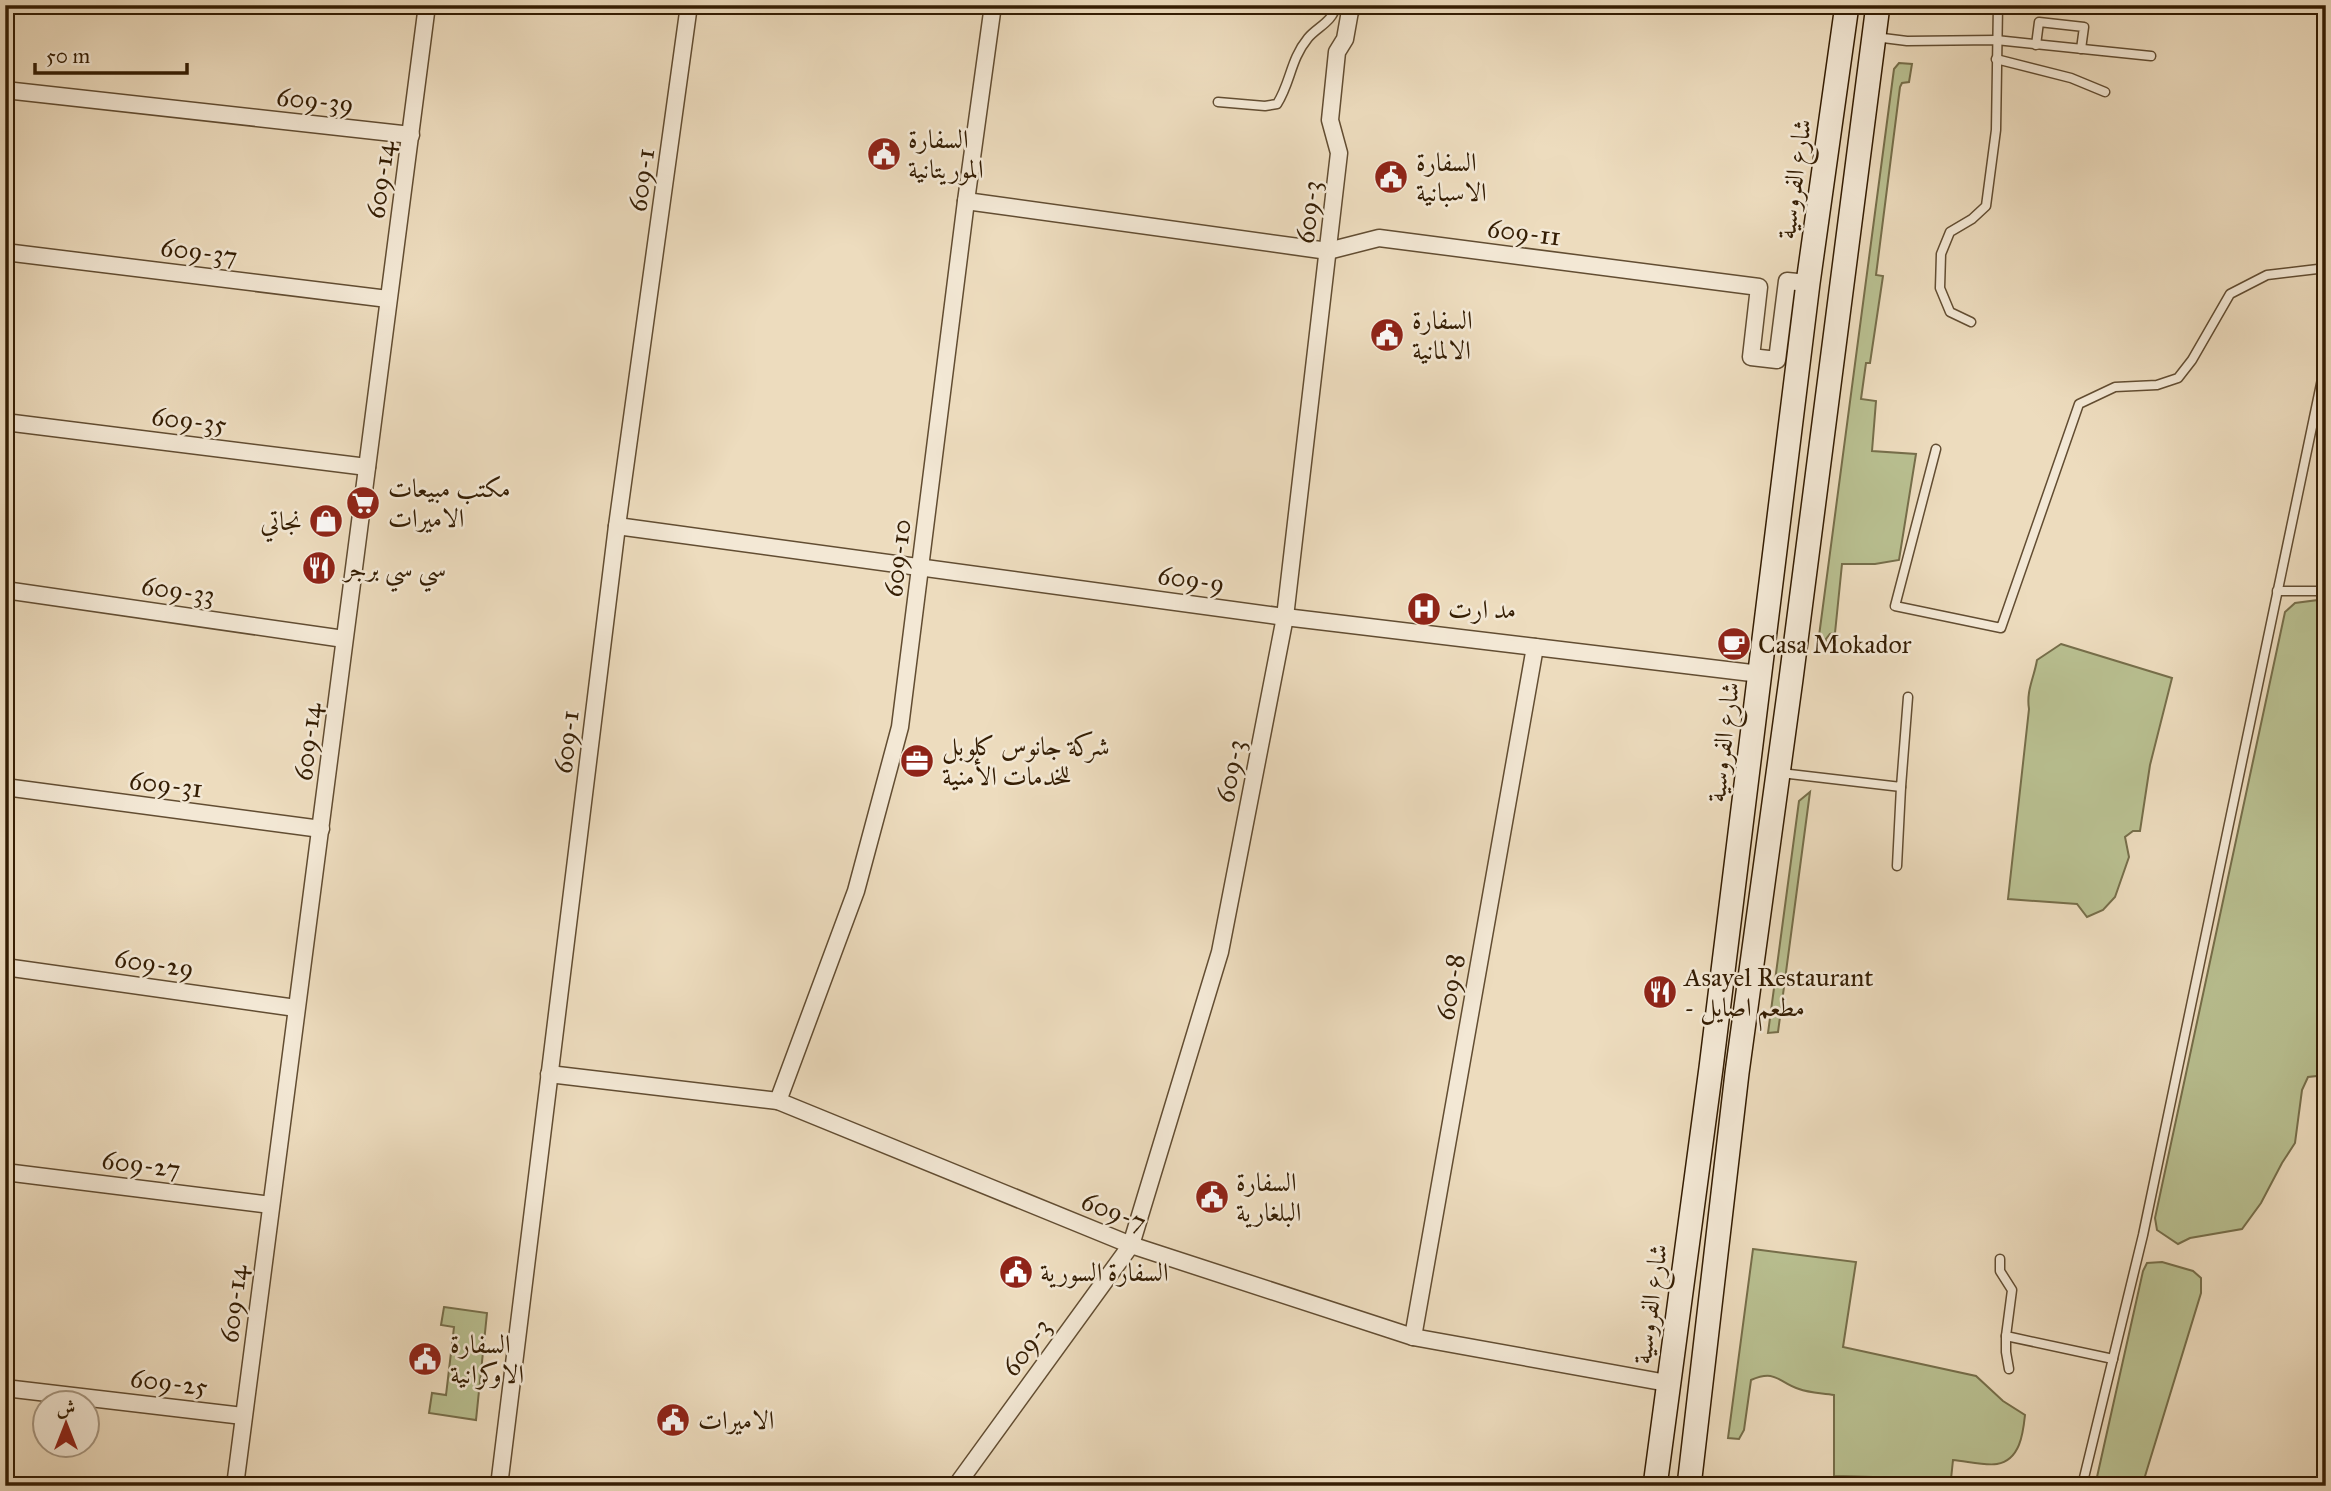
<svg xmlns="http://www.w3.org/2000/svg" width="2331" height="1491" viewBox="0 0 2331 1491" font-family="'IM FELL Great Primer',Amiri,serif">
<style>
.green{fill:#b9c091;stroke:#766e4a;stroke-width:2}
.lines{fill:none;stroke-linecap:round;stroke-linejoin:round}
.lane-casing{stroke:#624d32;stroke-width:11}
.street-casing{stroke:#624d32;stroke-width:19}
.secondary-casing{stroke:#341d03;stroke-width:26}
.lane{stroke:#f3e8d5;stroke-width:8}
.street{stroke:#f3e8d5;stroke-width:16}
.secondary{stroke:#f3e8d5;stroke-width:23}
.labels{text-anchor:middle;stroke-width:5;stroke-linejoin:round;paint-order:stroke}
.street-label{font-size:26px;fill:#341d03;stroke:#f3e8d5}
.poi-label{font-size:26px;fill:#341d03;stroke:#f3e8d5;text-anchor:start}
</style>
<rect width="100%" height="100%" fill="#eddcbe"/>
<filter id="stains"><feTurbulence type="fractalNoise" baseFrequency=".00286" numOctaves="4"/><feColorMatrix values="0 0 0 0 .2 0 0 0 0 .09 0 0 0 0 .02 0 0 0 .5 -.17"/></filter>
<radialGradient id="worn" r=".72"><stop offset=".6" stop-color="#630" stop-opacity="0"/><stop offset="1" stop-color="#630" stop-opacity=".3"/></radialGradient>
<g class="green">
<polygon points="1899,63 1912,64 1909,82 1902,83 1900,87 1876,275 1883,276 1870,363 1866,363 1861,399 1876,401 1872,451 1916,454 1899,560 1875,564 1842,564 1835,633 1830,634 1826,639 1825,647 1820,644 1819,636 1894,69"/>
<polygon points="2326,446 2326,552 2321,550 2317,545 2319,476"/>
<polygon points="2326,599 2326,1075 2308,1077 2302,1090 2295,1143 2282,1163 2261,1203 2242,1229 2190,1238 2178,1244 2157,1230 2155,1218 2285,612 2295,603"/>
<path d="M2061,644L2172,678L2150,765L2140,831H2133L2125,837L2129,857L2115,897L2103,910L2087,917L2077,904L2008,899L2029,709C2026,691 2034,678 2037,660Z"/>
<polygon points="1810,792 1778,1032 1768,1033 1799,801"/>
<path d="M1753,1249L1856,1262L1843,1347L1976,1376L2003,1401L2025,1415C2023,1434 2020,1460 1997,1464C1985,1466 1966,1461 1953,1460L1951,1479L1834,1476V1395C1823,1393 1809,1393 1799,1389C1778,1382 1776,1369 1751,1380L1744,1430L1739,1439L1728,1438Z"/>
<polygon points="2162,1262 2193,1271 2201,1278 2201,1293 2142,1486 2095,1486 2143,1271 2147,1263"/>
<polygon points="444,1307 487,1313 476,1420 429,1413 432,1393 446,1395 454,1327 441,1325"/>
</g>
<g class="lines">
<g class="lane-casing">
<g id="lane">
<polyline points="1875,37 1907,41 1996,40 2151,56"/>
<polyline points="2036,45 2039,22 2084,27 2081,49"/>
<polyline points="1996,59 2071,78 2105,92"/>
<path d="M1218,102L1265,106L1277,104C1291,82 1290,60 1308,38C1317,27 1333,22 1336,5"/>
<polyline points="1971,322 1950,312 1940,288 1941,254 1950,232 1972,219 1986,206 1996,130 1998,5"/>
<polyline points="1936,449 1895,606 2001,628 2079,404 2115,387 2157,385 2178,378 2192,360 2230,294 2267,275 2326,268"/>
<polyline points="2277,591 2326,591"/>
<polyline points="1781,773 1901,787 1908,697"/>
<polyline points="1897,866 1901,787"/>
<polyline points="2000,1259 2000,1271 2012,1290 2006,1336 2113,1359"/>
<polyline points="2006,1336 2006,1352 2009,1369"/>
<polyline points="2082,1486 2143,1235 2326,360"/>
</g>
</g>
<g class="street-casing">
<g id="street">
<polyline points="5,90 411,135"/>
<polyline points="966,201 1328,251 1379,238 1759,287 1751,357 1777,360 1787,281 1808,283"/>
<polyline points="5,252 388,299"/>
<polyline points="5,422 367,467"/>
<polyline points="617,526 1285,617 1760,674"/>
<polyline points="5,590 344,639"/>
<polyline points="5,787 321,829"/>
<polyline points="5,967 296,1008"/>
<polyline points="549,1074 778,1101 1131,1245 1413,1337 1667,1383"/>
<polyline points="778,1101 856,891 900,727 966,201 993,5"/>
<polyline points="5,1172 271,1205"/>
<polyline points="1413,1337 1535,647"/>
<polyline points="5,1388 243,1416"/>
<polyline points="235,1486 427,5"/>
<polyline points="499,1486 617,526 689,5"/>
<polyline points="914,1486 923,1486"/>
<polyline points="956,1486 1131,1245 1220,952 1285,617 1339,153 1330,120 1337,52 1345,39 1350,11 1356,5"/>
</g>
</g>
<g class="secondary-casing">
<g id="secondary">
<polyline points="1655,1486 1711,1068 1808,283 1847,5"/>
<polyline points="1689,1486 1737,1073 1791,679 1878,5"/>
</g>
</g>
<use href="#lane" class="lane"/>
<use href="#street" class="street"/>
<use href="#secondary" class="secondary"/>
</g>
<defs>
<g id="civic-disc" transform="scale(1.75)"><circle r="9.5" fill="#8f2418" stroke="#f3e8d5"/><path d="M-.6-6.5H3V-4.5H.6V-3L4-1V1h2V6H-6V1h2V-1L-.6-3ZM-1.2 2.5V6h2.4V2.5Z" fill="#fff"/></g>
<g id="supermarket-disc" transform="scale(1.75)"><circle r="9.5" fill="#8f2418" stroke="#f3e8d5"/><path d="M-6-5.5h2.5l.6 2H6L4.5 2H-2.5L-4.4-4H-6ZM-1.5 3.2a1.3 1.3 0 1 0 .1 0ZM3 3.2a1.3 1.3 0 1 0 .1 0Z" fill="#fff"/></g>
<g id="shop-disc" transform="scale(1.75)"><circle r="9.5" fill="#8f2418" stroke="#f3e8d5"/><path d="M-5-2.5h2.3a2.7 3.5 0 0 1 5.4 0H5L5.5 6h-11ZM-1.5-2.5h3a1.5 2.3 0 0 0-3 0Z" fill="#fff"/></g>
<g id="restaurant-disc" transform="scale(1.75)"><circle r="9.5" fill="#8f2418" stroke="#f3e8d5"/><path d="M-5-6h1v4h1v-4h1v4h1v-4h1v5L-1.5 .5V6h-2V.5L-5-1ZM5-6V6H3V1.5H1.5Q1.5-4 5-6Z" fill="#fff"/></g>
<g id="hospital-disc" transform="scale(1.75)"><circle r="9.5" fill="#8f2418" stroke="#f3e8d5"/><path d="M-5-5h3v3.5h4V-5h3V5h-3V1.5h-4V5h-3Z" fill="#fff"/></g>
<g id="cafe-disc" transform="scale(1.75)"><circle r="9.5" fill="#8f2418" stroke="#f3e8d5"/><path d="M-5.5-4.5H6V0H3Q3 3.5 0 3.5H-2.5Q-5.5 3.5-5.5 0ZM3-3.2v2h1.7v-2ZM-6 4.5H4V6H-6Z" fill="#fff"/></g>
<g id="office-disc" transform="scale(1.75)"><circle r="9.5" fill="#8f2418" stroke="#f3e8d5"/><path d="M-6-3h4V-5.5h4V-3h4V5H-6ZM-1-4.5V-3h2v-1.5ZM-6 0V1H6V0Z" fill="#fff"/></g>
</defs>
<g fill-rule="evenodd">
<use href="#civic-disc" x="884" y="154"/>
<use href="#civic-disc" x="1391" y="177"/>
<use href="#civic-disc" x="1387" y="335"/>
<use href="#supermarket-disc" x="363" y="503"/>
<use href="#shop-disc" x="326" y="521"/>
<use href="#restaurant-disc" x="319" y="568"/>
<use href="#hospital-disc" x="1424" y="609"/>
<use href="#cafe-disc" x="1734" y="644"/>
<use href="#office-disc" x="917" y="761"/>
<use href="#restaurant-disc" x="1660" y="992"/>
<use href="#civic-disc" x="1212" y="1197"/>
<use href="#civic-disc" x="1016" y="1272"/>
<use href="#civic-disc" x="425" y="1359"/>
<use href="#civic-disc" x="673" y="1420"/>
</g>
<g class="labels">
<g class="street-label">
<text transform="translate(315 100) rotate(6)" y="9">609-39</text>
<text transform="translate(1794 179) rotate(-82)" y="9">شارع الفروسية</text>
<text transform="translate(380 180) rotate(-82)" y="9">609-14</text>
<text transform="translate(641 180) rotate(-82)" y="9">609-1</text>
<text transform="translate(1308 212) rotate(-83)" y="9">609-3</text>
<text transform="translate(1524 232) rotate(7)" y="9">609-11</text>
<text transform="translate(199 251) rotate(7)" y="9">609-37</text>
<text transform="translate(189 420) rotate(7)" y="9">609-35</text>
<text transform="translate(897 558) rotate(-83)" y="9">609-10</text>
<text transform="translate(1191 579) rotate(8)" y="9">609-9</text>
<text transform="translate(178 590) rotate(8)" y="9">609-33</text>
<text transform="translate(307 742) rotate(-83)" y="9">609-14</text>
<text transform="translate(566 742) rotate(-83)" y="9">609-1</text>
<text transform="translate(1723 742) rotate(-83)" y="9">شارع الفروسية</text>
<text transform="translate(1230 771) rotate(-79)" y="9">609-3</text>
<text transform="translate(166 784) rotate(7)" y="9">609-31</text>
<text transform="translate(154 963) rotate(8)" y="9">609-29</text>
<text transform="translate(1450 987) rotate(-80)" y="9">609-8</text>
<text transform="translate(141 1164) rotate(7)" y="9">609-27</text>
<text transform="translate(1114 1211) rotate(21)" y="9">609-7</text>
<text transform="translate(233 1304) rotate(-83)" y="9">609-14</text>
<text transform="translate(1650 1304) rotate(-82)" y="9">شارع الفروسية</text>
<text transform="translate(1026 1347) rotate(-54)" y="9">609-3</text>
<text transform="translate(169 1382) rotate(7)" y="9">609-25</text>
</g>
<g class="poi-label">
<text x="908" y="148">السفارة<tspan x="908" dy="30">الموريتانية</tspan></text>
<text x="1416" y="171">السفارة<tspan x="1416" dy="30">الاسبانية</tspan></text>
<text x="1412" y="329">السفارة<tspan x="1412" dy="30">الالمانية</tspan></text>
<text x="388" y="497">مكتب مبيعات<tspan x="388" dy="30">الاميرات</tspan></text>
<text x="302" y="530" text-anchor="end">نجاتي</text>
<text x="344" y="577">سي سي برجر</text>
<text x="1448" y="618">مد ارت</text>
<text x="1758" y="653">Casa Mokador</text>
<text x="942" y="755">شركة جانوس كلوبل<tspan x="942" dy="30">للخدمات الأمنية</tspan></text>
<text x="1684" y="986">Asayel Restaurant<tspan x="1684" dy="30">- مطعم اصايل</tspan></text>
<text x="1236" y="1191">السفارة<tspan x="1236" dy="30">البلغارية</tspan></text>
<text x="1040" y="1281">السفارة السورية</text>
<text x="450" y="1353">السفارة<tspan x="450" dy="30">الاوكرانية</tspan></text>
<text x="698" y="1429">الاميرات</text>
</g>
</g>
<rect width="2331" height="1491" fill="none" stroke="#eddcbe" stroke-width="28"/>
<rect x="7" y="7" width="2317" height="1477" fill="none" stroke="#341d03" stroke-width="3.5"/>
<rect x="14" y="14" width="2303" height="1463" fill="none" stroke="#341d03" stroke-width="2"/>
<g transform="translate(66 1424)"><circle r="33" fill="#f3e8d5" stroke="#a79781" stroke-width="2"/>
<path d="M0-5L12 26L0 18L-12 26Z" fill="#8f2418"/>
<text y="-10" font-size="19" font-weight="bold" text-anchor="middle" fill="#341d03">ش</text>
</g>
<path d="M35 63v10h152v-10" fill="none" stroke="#341d03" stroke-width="3.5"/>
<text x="46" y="63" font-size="21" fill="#341d03" stroke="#f3e8d5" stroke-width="5" paint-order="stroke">50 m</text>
<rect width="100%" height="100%" filter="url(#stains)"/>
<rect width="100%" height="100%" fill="url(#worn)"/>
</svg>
